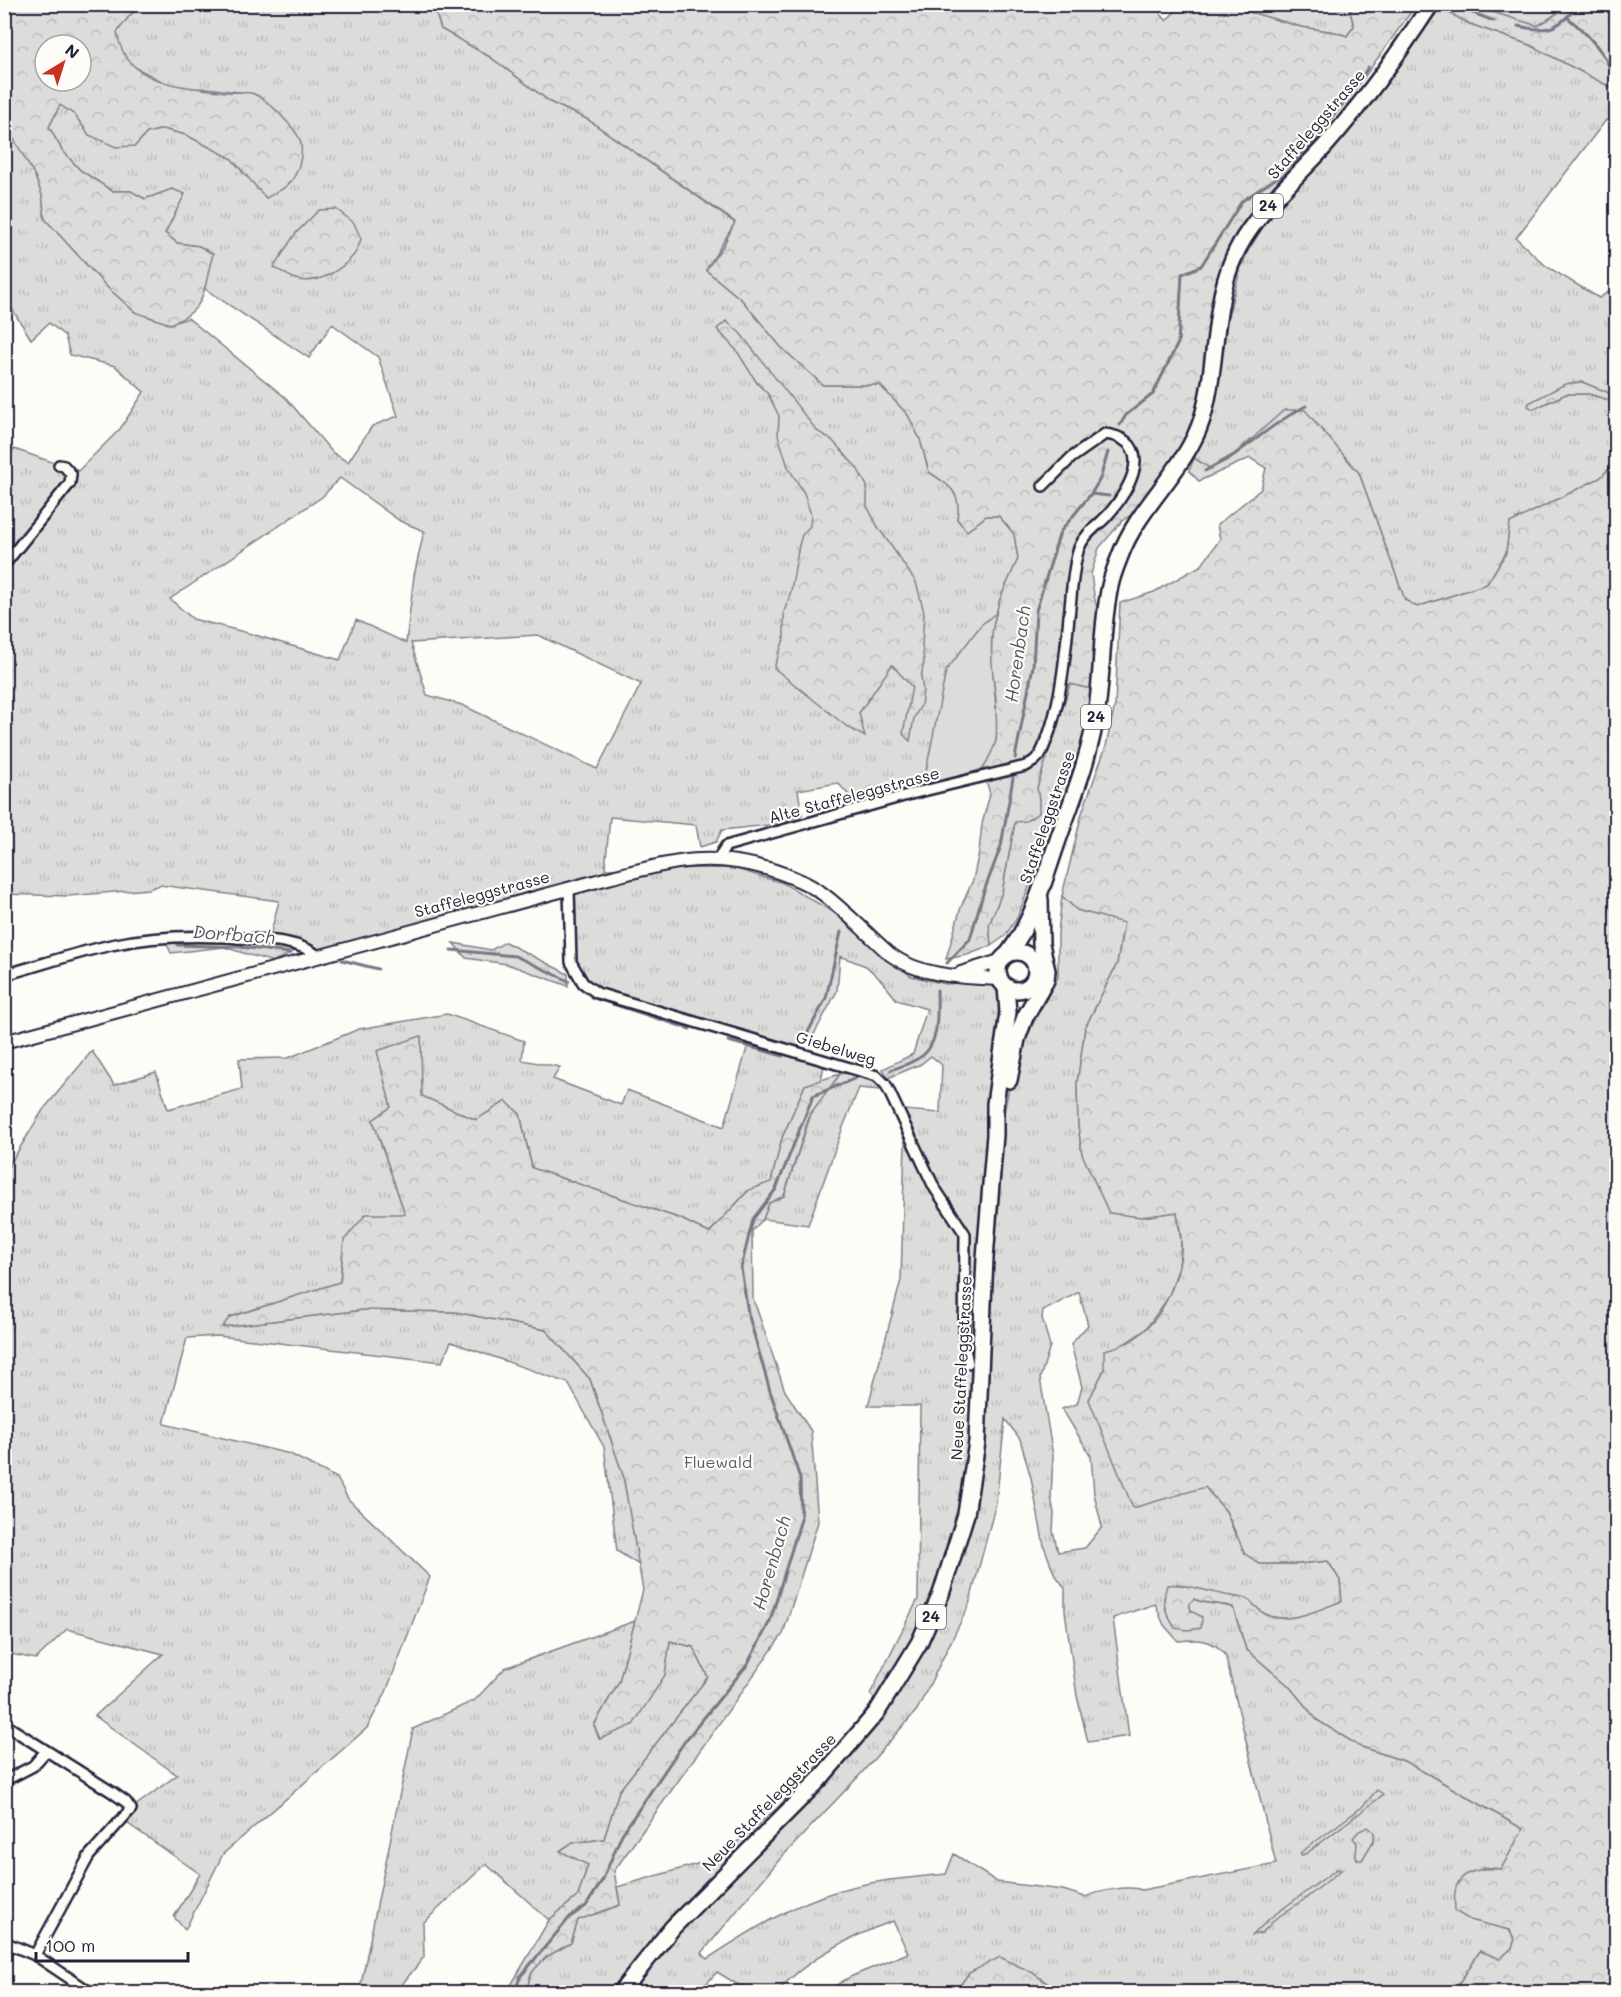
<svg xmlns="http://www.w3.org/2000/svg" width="1621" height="1997" viewBox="0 0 1621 1997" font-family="Mali,sans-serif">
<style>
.grass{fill:url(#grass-tufts);stroke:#807f8b;stroke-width:1.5;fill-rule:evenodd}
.forest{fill:url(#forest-crowns);stroke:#807f8b;stroke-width:1.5;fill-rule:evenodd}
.pitch{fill:#dddcdb;stroke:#807f8b;stroke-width:1.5}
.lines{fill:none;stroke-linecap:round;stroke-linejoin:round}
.stream{stroke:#787885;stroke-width:3}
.minor-casing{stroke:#22223b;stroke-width:14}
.tertiary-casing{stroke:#22223b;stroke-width:16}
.primary-casing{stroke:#22223b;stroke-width:20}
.minor{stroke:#fdfcf7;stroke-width:9}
.tertiary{stroke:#fdfcf7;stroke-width:12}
.primary{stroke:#fdfcf7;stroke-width:15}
.labels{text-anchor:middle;stroke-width:4.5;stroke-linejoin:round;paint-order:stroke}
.shield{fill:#fdfcf7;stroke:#646373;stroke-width:1.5}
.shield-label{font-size:15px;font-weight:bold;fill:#22223b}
.street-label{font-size:16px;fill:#22223b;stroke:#fdfcf7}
.park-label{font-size:16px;fill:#5a5a6b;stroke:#fdfcf7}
.water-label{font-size:18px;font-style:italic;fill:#545466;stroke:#fdfcf7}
</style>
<defs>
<pattern id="grass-tufts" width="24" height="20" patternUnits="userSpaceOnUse" patternTransform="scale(1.5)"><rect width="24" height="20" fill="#dddcdb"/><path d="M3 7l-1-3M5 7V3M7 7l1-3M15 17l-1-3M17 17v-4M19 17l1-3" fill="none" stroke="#bdbcbd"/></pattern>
<pattern id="forest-crowns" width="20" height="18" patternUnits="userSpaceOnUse" patternTransform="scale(1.5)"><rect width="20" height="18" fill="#dddcdb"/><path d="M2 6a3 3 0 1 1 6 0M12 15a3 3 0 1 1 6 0" fill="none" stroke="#bdbcbd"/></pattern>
</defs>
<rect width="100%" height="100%" fill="#fdfcf7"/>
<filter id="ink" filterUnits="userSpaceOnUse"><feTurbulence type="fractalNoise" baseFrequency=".0167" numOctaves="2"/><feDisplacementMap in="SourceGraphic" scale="12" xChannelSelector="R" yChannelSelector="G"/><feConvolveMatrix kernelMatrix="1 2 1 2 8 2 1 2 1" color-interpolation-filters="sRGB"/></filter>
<g filter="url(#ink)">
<g class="grass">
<path d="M145,5H433L441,29L490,57L552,103L587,119L735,223L706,270L742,300L781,347L823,385H880L908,415L920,439L929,472L950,486L960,504L957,519L967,531L986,516H999L1014,534L1018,559L1000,599L992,629L983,769L856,803L838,783L798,790L802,815L778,824L722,830L716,842L700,847L696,825L610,817L605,869L733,868L783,883L840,916L876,949L911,976L946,984L984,981L1005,994L982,1205L972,1420L985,1416L988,1367L993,1201L1001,1129L1010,1082L1027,1035L1058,977V933L1062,896L1077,910L1124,922L1117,964L1085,1028L1077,1084L1078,1125L1082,1154L1141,1217L1177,1212L1181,1241L1179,1267L1168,1298L1145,1330L1121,1346L1104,1370L1089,1400L1205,1487L1226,1511L1235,1534L1260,1564H1298L1328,1561L1340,1580L1342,1601C1321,1609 1287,1626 1265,1614C1258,1610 1252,1603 1247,1598L1229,1597L1177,1584L1191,1611L1189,1603L1194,1599C1207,1605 1220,1603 1233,1608L1246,1649L1289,1686L1317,1720L1359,1746L1404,1761L1428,1774L1523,1829L1501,1869L1483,1867L1491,1925L1509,1930L1515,1939L1512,1948L1500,1959L1480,1951L1454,1992H1060L1031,1972L969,1973L955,1992H825L850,1977L908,1953L893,1921C851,1936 807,1959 777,1992H750L717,1972L699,1992H526L531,1973L546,1957L571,1943L578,1920L620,1905L617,1887L718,1858L777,1808L861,1719L876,1700L870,1694L918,1599L920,1406H868L901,1280L905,1142L892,1109L940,1113L942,1065L931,1056L921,1064L888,1078L883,1069L913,1054L927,1009L897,1000L882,981L866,966L840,956L837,991L811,1040L798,1046L824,1066L821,1080L805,1085L782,1138L771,1183L749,1190L709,1233L681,1219L532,1168L520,1114L476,1120L422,1096L391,1107L373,1120L405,1214L344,1240L340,1282L231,1317L223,1327L363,1310L455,1312L546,1330L590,1379L623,1475L639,1565L617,1551L604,1447L568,1383L451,1342L442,1362L218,1336L187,1338L164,1424L290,1454L337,1478L348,1499L430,1577L386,1692L367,1728L223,1854L185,1930L174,1917L200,1874L121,1819L131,1809L177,1775L95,1716L163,1654L67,1629L36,1659L5,1653V1172L43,1110L92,1051L114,1085L156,1072L168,1109L242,1089L239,1059L288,1058L359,1029L447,1014L524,1041L522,1060L560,1067L553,1079L621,1105L627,1090L724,1127L750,1038L597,993L571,962L569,890L329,949H309L269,940L279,901L160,885L149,889L68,896L5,894L4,468L14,449L78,471L120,429L144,392L115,366L70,355L65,336L49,323L31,339L5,298V136L14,139L35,176L42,195L45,219L106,286L135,312L170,324L188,318L286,398L333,453L348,462L372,426L398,416L378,357L332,324L309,358L205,289L207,272L213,254L199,246L177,243L165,233L184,195L172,189L145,199L131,191H112L80,170L62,150L49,127L60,105L75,115L89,135L135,146L147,133L163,129L186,135L231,158L247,177L271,106L254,94L207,88L189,89L165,83L129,64L119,48L117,32L130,15ZM340,478L400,521L424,531L414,576L406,643L356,620L340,660L248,633L193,619L170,599L322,497ZM538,635L641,684L597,769L462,705L427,695L411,643ZM1079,1292L1088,1325L1071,1344L1082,1387L1077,1404L1062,1409L1091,1456L1094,1494L1102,1527L1085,1548L1058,1552L1053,1531L1054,1513L1051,1497L1053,1456L1040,1378L1050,1346L1042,1318L1043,1311ZM1005,1419L1020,1439L1031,1478L1044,1546L1054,1573L1065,1588V1611L1077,1696L1088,1742L1129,1736L1113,1618L1155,1604L1164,1625L1178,1641C1198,1639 1211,1638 1225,1654L1276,1864L1142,1890C1127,1885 1100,1891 1085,1897L1063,1890L997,1882L954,1854L946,1874C911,1878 874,1880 841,1890C792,1904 750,1931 707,1959L702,1953L779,1860L859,1776L917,1710L969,1605L996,1503Z"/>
<polygon points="1240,5 1354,5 1350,12 1354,26 1347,36 1335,32 1301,27 1243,10"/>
<polygon points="1469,5 1570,5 1538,26"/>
<polygon points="1440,8 1470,24 1530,45 1616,90 1616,125 1606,120 1516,238 1546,266 1599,298 1614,288 1616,290 1616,392 1609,393 1582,382 1529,403 1534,409 1566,394 1588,394 1616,402 1616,462 1600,478 1510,523 1506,553 1487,584 1417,607 1405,600 1359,473 1245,444 1231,458 1210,469 1194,458 1211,416 1219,383 1226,324 1240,270 1249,249 1272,213 1343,137"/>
<polygon points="1070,684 1091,689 1088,725 1070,784 1017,918 1005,936 991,946 989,925 1002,892 1015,822 1039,800 1037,788"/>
<polygon points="190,941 250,942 297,950 273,962 224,947 171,953 166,942"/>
<polygon points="505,942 568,974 568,986 507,964 466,958 453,943 491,950"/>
<polygon points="869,1069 882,1090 859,1088 843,1127 808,1225 763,1219 769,1203 784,1196 811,1114 840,1074"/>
<polygon points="635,1621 619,1682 594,1725 599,1739 665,1675 670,1641 693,1647 708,1677 619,1791 604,1839 572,1843 561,1850 588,1864 578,1896 549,1920 486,1864 423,1923 424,1957 396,1992 364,1992 361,1984 413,1729 475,1700 505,1668"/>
</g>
<g class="forest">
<path d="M1152,4L1166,20L1183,5L1239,4L1243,10L1301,27L1335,32L1347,36L1354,26L1350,11L1354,5H1416L1347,101L1258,204L1238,233L1201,397L1187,437L1143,507L1122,521L1099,548L1091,574L1095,601L1100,615L1091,689L1070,684L1037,788L1039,800V813L1026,821L1015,822L1002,892L989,925L991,946L967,955L946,959L961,907L973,880L979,852L982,824L990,794L983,769L996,741V698L991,665L992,629L1000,599L1018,559L1014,534L999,516H986L967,531L957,519C962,492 950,486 929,472L920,439L908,415L880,385H823L781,347L742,300L706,270L723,246L735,222L587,119L552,103L490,57L441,29L433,5Z"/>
<path d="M4,5H145L130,15L117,32C125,87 184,86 227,92C235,93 247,91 254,94C264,98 273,107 280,114C287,122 299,133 301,144C303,158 297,178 286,186C281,191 273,194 266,198L231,158L186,135L163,129L147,133L135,146L116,147L89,135L75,115L60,105L49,127L62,150L80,170L112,191H131L145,199L172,189L185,194L165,233L177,243L199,246L213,254C202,289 210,309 170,324L135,312L106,286L45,219L42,195L35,176L14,139L5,136ZM45,45H81V81H45Z"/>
<polygon points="1442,5 1469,5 1538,26 1570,5 1616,5 1616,90 1530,45 1470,24 1440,8"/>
<path d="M336,209L354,223L361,239C359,245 357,252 353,256C341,270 319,284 299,280C290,278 282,272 274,267L295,234L319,210Z"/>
<polygon points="726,321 740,333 817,431 832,440 857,468 867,486 867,506 878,527 916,582 924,612 922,645 924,662 921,677 923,690 921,705 914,718 910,741 903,734 912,687 892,665 859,713 865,737 846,726 774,668 784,639 784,612 791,591 799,545 802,535 810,526 811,515 804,493 788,467 778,435 779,416 768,394 757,383 737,351 717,329"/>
<polygon points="1582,382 1609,393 1616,392 1616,402 1589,394 1566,394 1533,409 1528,406 1529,403 1565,384"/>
<path d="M1284,410H1305L1359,473L1405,600L1417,607L1487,584L1506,553L1510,523L1600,478L1616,462V1992H1454L1480,1951L1500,1959L1512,1948L1515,1939L1509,1930L1470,1920L1455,1911C1455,1905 1454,1898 1455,1892C1458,1869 1484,1868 1501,1869L1523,1829L1428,1774L1404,1761L1359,1746L1317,1720L1289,1686L1246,1649L1233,1607C1220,1603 1207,1605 1194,1599L1189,1604L1191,1611L1202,1617L1201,1628L1187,1630L1175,1628C1165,1612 1161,1603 1167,1585C1191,1583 1220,1597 1247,1598C1252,1603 1258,1610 1265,1614C1286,1626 1321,1609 1342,1601L1340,1580L1328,1561L1298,1564H1260L1245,1554L1226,1511L1205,1487L1133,1508L1089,1400L1104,1370V1350C1119,1347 1134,1341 1145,1330C1167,1309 1183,1270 1181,1240C1181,1231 1178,1221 1177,1212L1141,1217L1109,1213L1082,1154L1078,1125L1077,1084L1085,1028L1117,964L1124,923L1077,910L1062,896L1082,813L1106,746L1115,705L1120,603L1154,592L1202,565L1220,539L1217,525L1261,489L1266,468L1250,458L1199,481L1189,471L1194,458L1211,469L1231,458Z"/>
<polygon points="421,1036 422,1096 476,1120 506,1101 520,1114 532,1168 681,1219 709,1233 749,1190 771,1182 782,1138 805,1085 840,1074 810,1114 784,1196 769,1203 763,1219 752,1231 753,1298 785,1391 811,1431 818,1522 783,1634 614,1871 620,1905 578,1920 571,1943 546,1957 531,1973 526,1992 507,1992 549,1920 578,1896 588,1865 560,1851 572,1843 604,1839 619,1791 708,1677 693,1647 670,1641 665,1675 633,1725 600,1739 594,1725 619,1682 643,1590 623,1475 590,1379 546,1330 455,1312 363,1310 222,1327 230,1317 340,1282 344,1240 366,1214 405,1214 373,1120 391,1107 377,1051"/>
<polygon points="1377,1790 1383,1794 1378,1799 1307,1853 1302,1855 1300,1853 1362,1807"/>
<polygon points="1368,1827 1374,1832 1374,1840 1362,1860 1358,1860 1356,1857 1357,1843 1353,1838 1359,1831"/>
<polygon points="1337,1869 1341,1870 1305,1899 1275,1919 1262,1933 1253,1935 1270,1918"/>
<polygon points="1000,1957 1031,1972 1060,1992 955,1992 969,1973"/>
</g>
<path class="pitch" d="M996,613C984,655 1000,696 996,739C995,749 987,760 983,769L923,786L946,671L981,625Z"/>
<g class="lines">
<g class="stream">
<polyline points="1450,4 1494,21"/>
<path d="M1568,18C1582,29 1594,41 1604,56C1608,63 1610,71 1616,76"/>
<path d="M1518,26C1548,33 1560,29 1578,4"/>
<polyline points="1289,167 1316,139 1327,122 1355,88 1368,67"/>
<polyline points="1120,425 1126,415 1153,394 1178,343 1182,274 1201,266 1242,201 1281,175"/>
<path d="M1205,471C1216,464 1228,460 1238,452C1261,436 1281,418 1306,406"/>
<polyline points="1091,494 1109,496"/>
<polyline points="1015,758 1033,666 1036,611 1060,532 1091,494 1100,479 1108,452"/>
<polyline points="177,945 240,947 290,953"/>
<polyline points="451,950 515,956 569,981"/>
<polyline points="342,960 378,969"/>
<polyline points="947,963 970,939 983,894 1001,846 1013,778"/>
<polyline points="591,997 690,1029"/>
<polyline points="806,1036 826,998 841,932"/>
<polyline points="728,1041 783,1056"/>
<path d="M891,1070C899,1067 909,1064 917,1059C941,1047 937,1013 937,990"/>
<polyline points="515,1992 520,1977 570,1917 586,1906 603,1879 622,1834 685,1741 747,1665 770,1621 801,1519 800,1478 770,1391 748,1313 741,1268 753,1219 776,1189 813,1096 858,1077"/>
</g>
<g class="minor-casing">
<g id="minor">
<polyline points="4,565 70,483 71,474 64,466 59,465"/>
<path d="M718,859L726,846L911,794L1026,766L1034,761L1040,755C1060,715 1065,660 1069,616C1072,594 1072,570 1079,548C1084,535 1096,527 1106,517C1118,504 1135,480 1135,461C1135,443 1121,436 1105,434L1071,458L1043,486"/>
<polyline points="569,889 571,962 583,983 597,993 877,1076 886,1085 934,1187 965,1234 964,1344 968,1363"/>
<path d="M4,975C40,965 75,953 111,945C157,935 206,935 252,939C273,940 301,942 318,956"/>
<polyline points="4,1724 112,1792 126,1802 131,1809 89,1856 35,1955"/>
<polyline points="4,1781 33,1766 46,1751"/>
<polyline points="4,1792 4,1801"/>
<polyline points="4,1942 35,1955 90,1992"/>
</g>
</g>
<g class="tertiary-casing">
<g id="tertiary">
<polyline points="961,973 1000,961"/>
<path d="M4,1042L612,877C672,862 707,851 769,869C788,875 807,882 823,894C847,912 868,935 891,955C922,977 962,977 999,979"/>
</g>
</g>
<g class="primary-casing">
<g id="primary">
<circle cx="1017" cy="971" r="19"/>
<path d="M1008,954C1034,919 1045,877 1059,837C1074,795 1091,753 1097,709C1103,668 1101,627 1110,586C1112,576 1116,566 1120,556C1138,506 1186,470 1202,419C1220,360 1210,291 1244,238C1266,203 1298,176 1325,146C1364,102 1399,53 1431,4"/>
<polyline points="1009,1080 1017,1039 1025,1017 1046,980 1047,971 1041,944 1040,899"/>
<polyline points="621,1992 673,1927 818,1781 877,1712 919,1643 941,1594 966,1514 977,1442 985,1258 995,1135 995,1104 1008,1012 1006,987"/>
</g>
</g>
<use href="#minor" class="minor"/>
<use href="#tertiary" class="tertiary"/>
<use href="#primary" class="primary"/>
</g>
</g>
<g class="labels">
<g class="shield">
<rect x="1253" y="194" width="30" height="24" rx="4.5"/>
<rect x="1081" y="705" width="30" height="24" rx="4.5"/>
<rect x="916" y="1605" width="30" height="24" rx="4.5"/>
</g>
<g class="shield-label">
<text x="1268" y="211">24</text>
<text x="1096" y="722">24</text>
<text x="931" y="1622">24</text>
</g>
<g class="street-label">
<text transform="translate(1316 124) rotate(-49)" y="6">Staffeleggstrasse</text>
<text transform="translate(854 795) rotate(-15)" y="6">Alte Staffeleggstrasse</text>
<text transform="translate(1047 817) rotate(-71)" y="6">Staffeleggstrasse</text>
<text transform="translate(482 894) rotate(-15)" y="6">Staffeleggstrasse</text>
<text transform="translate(836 1048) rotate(17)" y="6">Giebelweg</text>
<text transform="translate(961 1368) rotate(-87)" y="6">Neue Staffeleggstrasse</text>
<text transform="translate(769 1802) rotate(-46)" y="6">Neue Staffeleggstrasse</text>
</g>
<g class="park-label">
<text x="718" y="1468">Fluewald</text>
</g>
<g class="water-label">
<text transform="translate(1018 654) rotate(-82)" y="6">Horenbach</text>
<text transform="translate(234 935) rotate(4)" y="6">Dorfbach</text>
<text transform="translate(772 1563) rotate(-74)" y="6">Horenbach</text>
</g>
</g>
<rect width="1621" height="1997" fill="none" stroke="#fdfcf7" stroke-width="24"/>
<rect x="12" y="12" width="1597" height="1973" fill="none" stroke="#22223b" stroke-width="2" filter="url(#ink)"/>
<g transform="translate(63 63) rotate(38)"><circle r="28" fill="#fdfcf7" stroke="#a5a5ac" stroke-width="1.5"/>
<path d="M0-4.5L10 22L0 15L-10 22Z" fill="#c8321e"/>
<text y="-9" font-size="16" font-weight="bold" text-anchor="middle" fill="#22223b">N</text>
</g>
<path d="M36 1952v9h152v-9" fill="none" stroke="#22223b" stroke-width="3"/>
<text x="45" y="1952" font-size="18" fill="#22223b" stroke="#fdfcf7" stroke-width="4.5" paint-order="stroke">100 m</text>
</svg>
